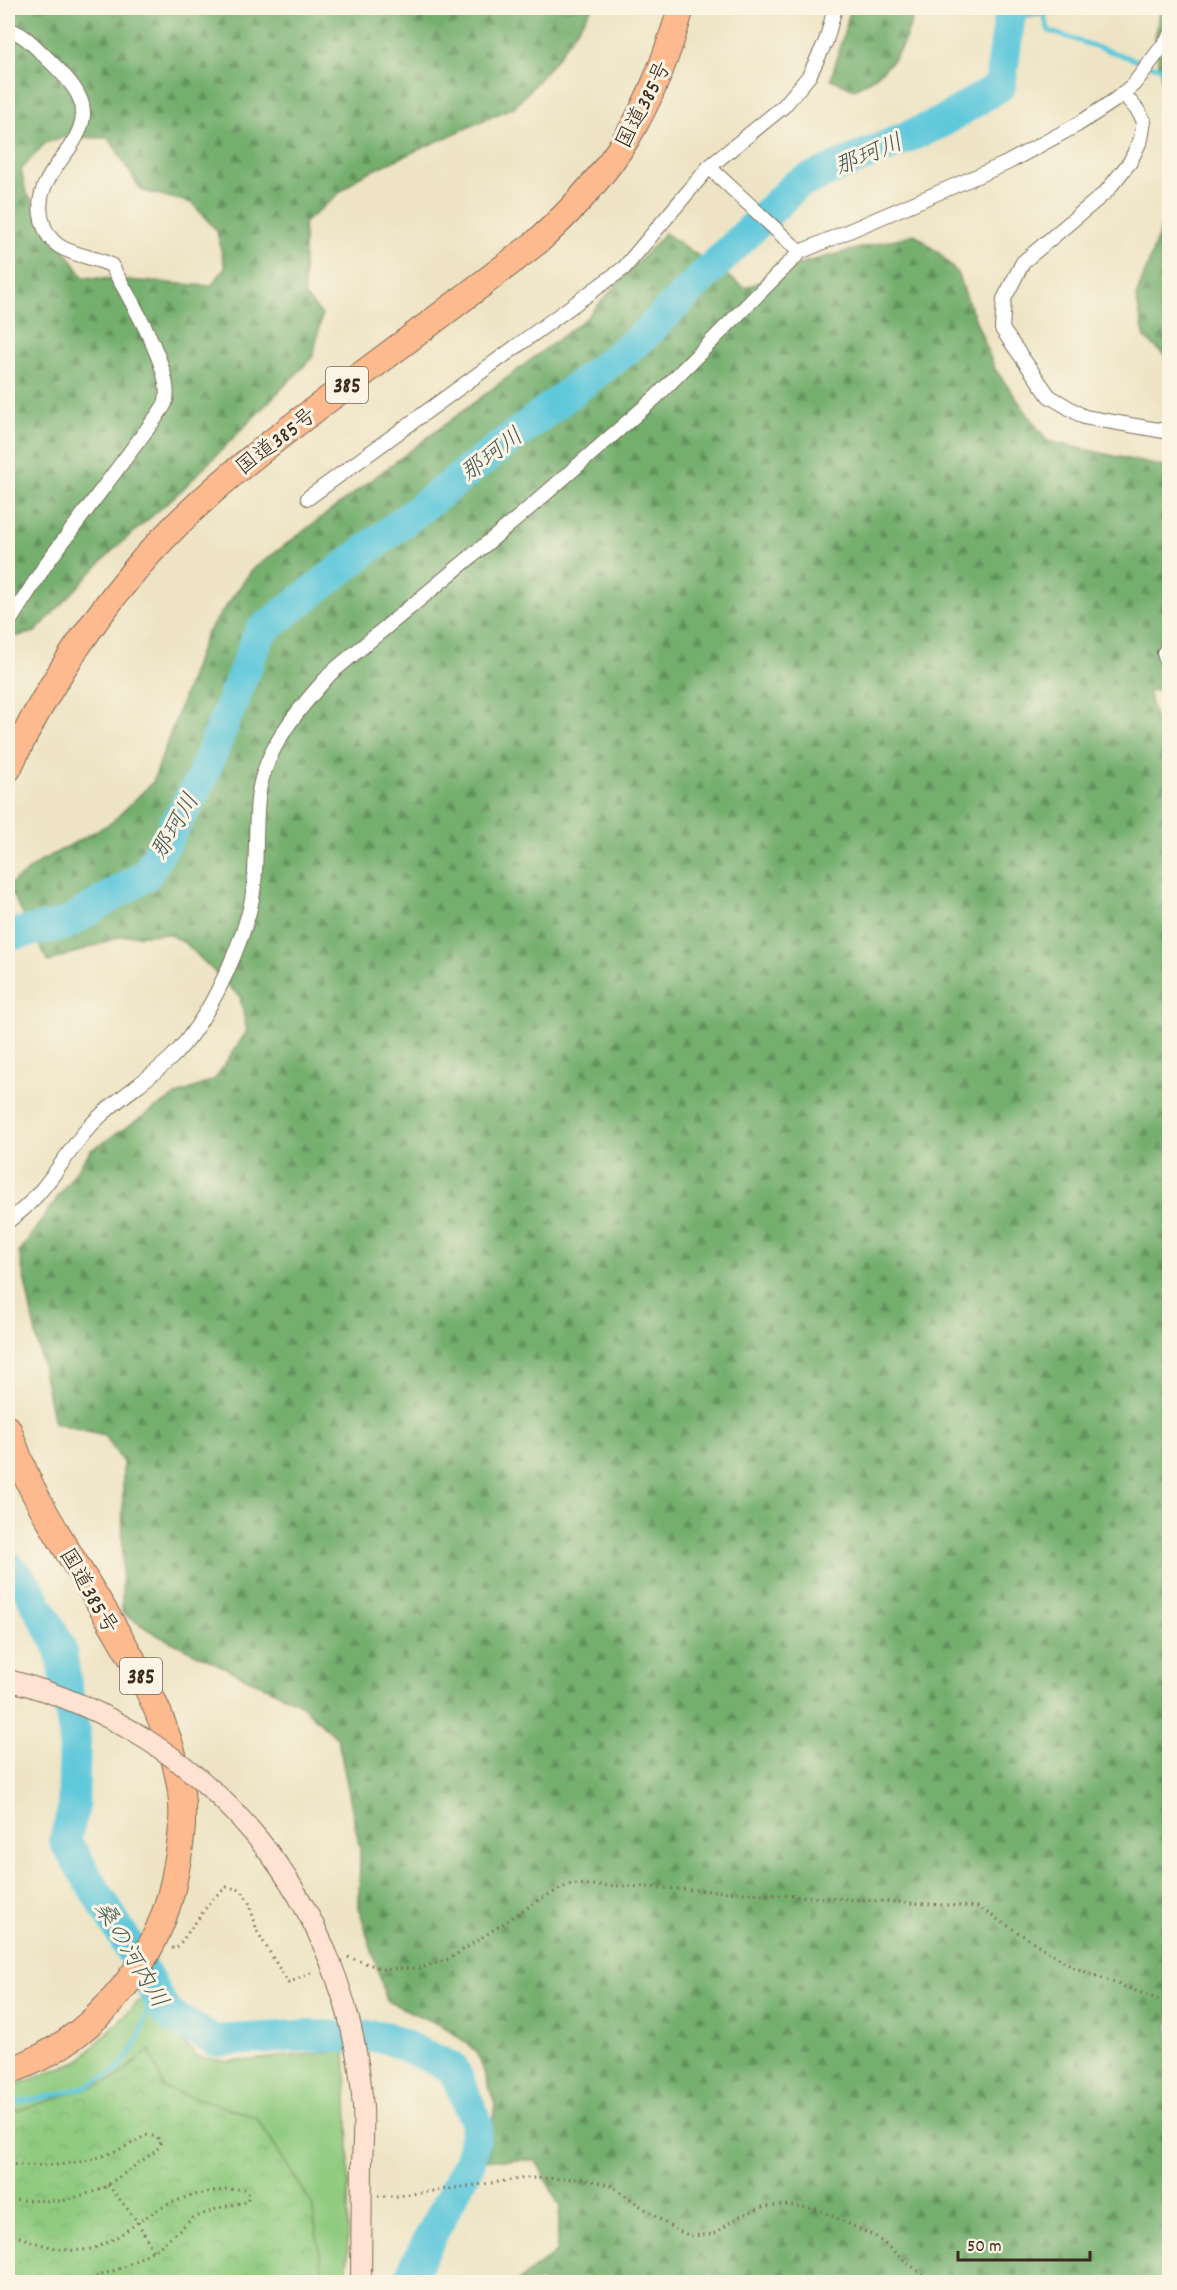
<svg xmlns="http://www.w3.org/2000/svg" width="1177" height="2290" viewBox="0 0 1177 2290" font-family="Dekko,'Klee One',sans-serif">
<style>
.grass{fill:#90cb80;stroke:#667a4f;stroke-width:1.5}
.forest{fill:url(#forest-firs);stroke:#586c46;stroke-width:1.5;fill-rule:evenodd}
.park{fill:url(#park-crowns);stroke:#667a4f;stroke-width:1.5}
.water{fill:url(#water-ripples);stroke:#4d797c;stroke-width:1.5}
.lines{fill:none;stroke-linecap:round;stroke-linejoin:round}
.stream{stroke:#5fc8db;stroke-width:5}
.river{stroke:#5fc8db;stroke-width:32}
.street-casing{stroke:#7a6b58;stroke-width:16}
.secondary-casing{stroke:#7a6b58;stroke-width:22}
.highway-casing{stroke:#7a6b58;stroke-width:28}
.path{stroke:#7a6b58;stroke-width:3;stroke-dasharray:1.5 4.5;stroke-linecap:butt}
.street{stroke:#fff;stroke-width:14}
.secondary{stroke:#fee3d2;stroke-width:20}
.highway{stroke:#fcba8e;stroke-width:26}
.secondary-bridge-casing{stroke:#7a6b58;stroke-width:22;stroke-linecap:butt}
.secondary-bridge{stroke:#fee3d2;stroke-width:20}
.labels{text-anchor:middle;stroke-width:6;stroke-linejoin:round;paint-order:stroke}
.shield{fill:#fcf5e5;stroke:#75675a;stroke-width:1.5}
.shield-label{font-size:21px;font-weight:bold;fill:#3b2a1e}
.street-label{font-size:22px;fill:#3b2a1e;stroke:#fcf5e5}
.water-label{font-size:24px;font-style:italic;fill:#465957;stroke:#fcf5e5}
</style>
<defs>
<pattern id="forest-firs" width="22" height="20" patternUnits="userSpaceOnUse" patternTransform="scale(1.5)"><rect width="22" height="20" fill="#74af6e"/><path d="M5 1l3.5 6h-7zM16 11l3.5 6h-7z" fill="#608f5a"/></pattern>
<pattern id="park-crowns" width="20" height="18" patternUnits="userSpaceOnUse" patternTransform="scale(1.5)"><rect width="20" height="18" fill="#90cb80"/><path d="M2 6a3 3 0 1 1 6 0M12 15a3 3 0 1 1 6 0" fill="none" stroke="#7dae6e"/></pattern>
<pattern id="water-ripples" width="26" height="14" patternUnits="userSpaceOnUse" patternTransform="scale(1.5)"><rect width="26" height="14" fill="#5fc8db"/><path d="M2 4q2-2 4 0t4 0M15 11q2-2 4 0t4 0" fill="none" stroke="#50a3b1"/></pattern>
</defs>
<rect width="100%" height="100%" fill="#fcf5e5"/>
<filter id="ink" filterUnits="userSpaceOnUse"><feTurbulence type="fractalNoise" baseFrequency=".0167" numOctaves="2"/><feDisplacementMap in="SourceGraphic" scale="12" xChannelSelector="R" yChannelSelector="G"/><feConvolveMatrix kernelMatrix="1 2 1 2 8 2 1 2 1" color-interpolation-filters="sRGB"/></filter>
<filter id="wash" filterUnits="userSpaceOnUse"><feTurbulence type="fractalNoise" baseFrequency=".008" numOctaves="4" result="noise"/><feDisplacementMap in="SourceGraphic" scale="24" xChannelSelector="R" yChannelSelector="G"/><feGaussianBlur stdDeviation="1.35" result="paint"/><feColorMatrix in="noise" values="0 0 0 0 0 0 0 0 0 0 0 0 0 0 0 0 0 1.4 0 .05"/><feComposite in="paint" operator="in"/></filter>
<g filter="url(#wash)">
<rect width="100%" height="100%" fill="#eee4c5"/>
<polygon class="grass" points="143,1997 197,2057 230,2062 345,2051 349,2148 347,2282 8,2282 8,2088 80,2060"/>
<g class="forest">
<path d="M8,8H592L554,62L516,106L360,176L304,223V295L322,315L313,357L183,489L113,550L35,632L8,638ZM64,137L109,138L141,190L192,203L217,231L225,268L211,286L83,277L26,192L21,170L45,143Z"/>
<path d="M851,8H916C903,50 894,69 854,89L831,79Z"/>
<polygon points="1161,8 1169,8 1169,130 1155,38"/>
<polygon points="1169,193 1169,359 1145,338 1136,297 1167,212"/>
<polygon points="665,233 745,288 806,262 915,234 940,254 957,273 995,369 1047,441 1169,468 1169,686 1148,692 1170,772 1169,2282 517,2282 556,2252 560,2207 536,2160 487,2160 495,2104 477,2052 448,2029 387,2001 359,1908 360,1849 338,1739 299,1703 157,1635 122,1613 123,1462 104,1435 54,1423 19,1252 91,1150 173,1097 215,1079 247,1031 240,997 185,943 169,934 122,936 48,962 8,886 41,861 111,823 153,782 206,634 252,570 585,319"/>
</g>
<polygon class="park" points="150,2050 164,2088 256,2117 312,2204 324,2282 8,2282 8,2114 114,2079"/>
<polygon class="water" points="1003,8 1089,8 1025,18"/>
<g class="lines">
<g class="stream">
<polyline points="1041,8 1049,31 1166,70 1170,74"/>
<path d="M8,2104C48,2096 108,2091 132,2051C142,2034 147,2009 154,1990"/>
</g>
<g class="river">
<polyline points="8,935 66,924 146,875 201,780 260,632 641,338 796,185 940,123 1000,86 1011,8"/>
<polyline points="8,1566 28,1588 60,1647 75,1739 73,1810 65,1841 129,1946 167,2014 215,2041 297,2036 385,2037 453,2068 477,2124 470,2161 407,2282"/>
</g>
</g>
</g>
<g filter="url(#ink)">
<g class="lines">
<g class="street-casing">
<g id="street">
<path d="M8,30C24,32 39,51 51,62C65,76 85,95 83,116C79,154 30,176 42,220C45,231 49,239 59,246C75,256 94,257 111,265C127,293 173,370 166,400C165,406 160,411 157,416L46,564L8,624"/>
<polyline points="1123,93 1138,111 1144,121 1141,139 1130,162 1106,192 1023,262 1004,299 1002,329 1049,396 1084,417 1170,432"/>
<polyline points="709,167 800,252"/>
<polyline points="308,498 624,268 709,167 784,106 809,76 826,41 835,8"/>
<polyline points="1170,646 1164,653 1170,673"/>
<path d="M8,1221C42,1198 59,1164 84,1133C108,1104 143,1084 170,1059C205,1026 234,962 248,916C259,879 254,838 258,799C263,749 300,707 332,672L520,516L655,398L800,252L1005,164L1077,125L1115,100L1134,84L1170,36"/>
</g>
</g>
<g class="secondary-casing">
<polyline id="secondary" points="361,2282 362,2162"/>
</g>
<g class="highway-casing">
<g id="highway">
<path d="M8,769C41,698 84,631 134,571C195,498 273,440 349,384C412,337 475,290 537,242C617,170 652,109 681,8"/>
<path d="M8,1429C16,1450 23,1472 34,1492C82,1586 166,1685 181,1792C184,1816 181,1845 176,1869C170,1906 158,1937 137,1969C106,2015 61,2054 8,2071"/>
</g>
</g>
<g class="path">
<polyline points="172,1948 176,1949 214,1897 227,1887 241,1890 249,1902 257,1931 288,1983 315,1971"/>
<polyline points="348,1957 383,1969 420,1968 449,1959 542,1898 571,1884 647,1887 978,1907 1073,1967 1170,2004"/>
<path d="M8,2164C60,2168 101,2164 146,2135L157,2137L161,2142L157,2150L102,2189L63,2201L8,2200"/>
<polyline points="108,2185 138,2222 153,2251"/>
<polyline points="378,2196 397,2196 527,2178 582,2179 610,2185 674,2229 691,2236 714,2234 738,2217 763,2207 789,2205 820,2210 876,2237 931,2282"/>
<path d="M8,2233C34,2242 69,2257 97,2247C119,2239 138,2220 159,2209C184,2195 215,2189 244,2189L249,2194L247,2202L222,2207L193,2218L159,2247L124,2267L82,2282"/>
<polyline points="8,2278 21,2282"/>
<polyline points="1154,2282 1170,2272"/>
</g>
<use href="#street" class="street"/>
<use href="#secondary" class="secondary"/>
<use href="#highway" class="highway"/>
<g class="secondary-bridge-casing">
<path id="secondary-bridge" d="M8,1680C208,1731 349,1901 363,2107C364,2125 363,2144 362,2162"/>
</g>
<use href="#secondary-bridge" class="secondary-bridge"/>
</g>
</g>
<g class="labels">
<g class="shield">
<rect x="326" y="367" width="42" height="36" rx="4.5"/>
<rect x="120" y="1658" width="42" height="36" rx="4.5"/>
</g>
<g class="shield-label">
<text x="347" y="392">385</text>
<text x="141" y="1683">385</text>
</g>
<g class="street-label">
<text transform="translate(642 104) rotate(-63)" y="8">国道385号</text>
<text transform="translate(275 440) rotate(-38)" y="8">国道385号</text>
<text transform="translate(90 1590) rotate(60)" y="8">国道385号</text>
</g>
<g class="water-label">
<text transform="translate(868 154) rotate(-23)" y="8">那珂川</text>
<text transform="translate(491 454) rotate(-38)" y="8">那珂川</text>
<text transform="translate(174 826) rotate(-60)" y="8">那珂川</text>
<text transform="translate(132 1954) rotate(59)" y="8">桑の河内川</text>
</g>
</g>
<rect width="1177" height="2290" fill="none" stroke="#fcf5e5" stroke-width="30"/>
<path d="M958 2251v9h132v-9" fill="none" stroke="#3b2a1e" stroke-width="3"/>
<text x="967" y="2251" font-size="18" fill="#3b2a1e" stroke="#fcf5e5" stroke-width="4.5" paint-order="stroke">50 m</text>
</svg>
